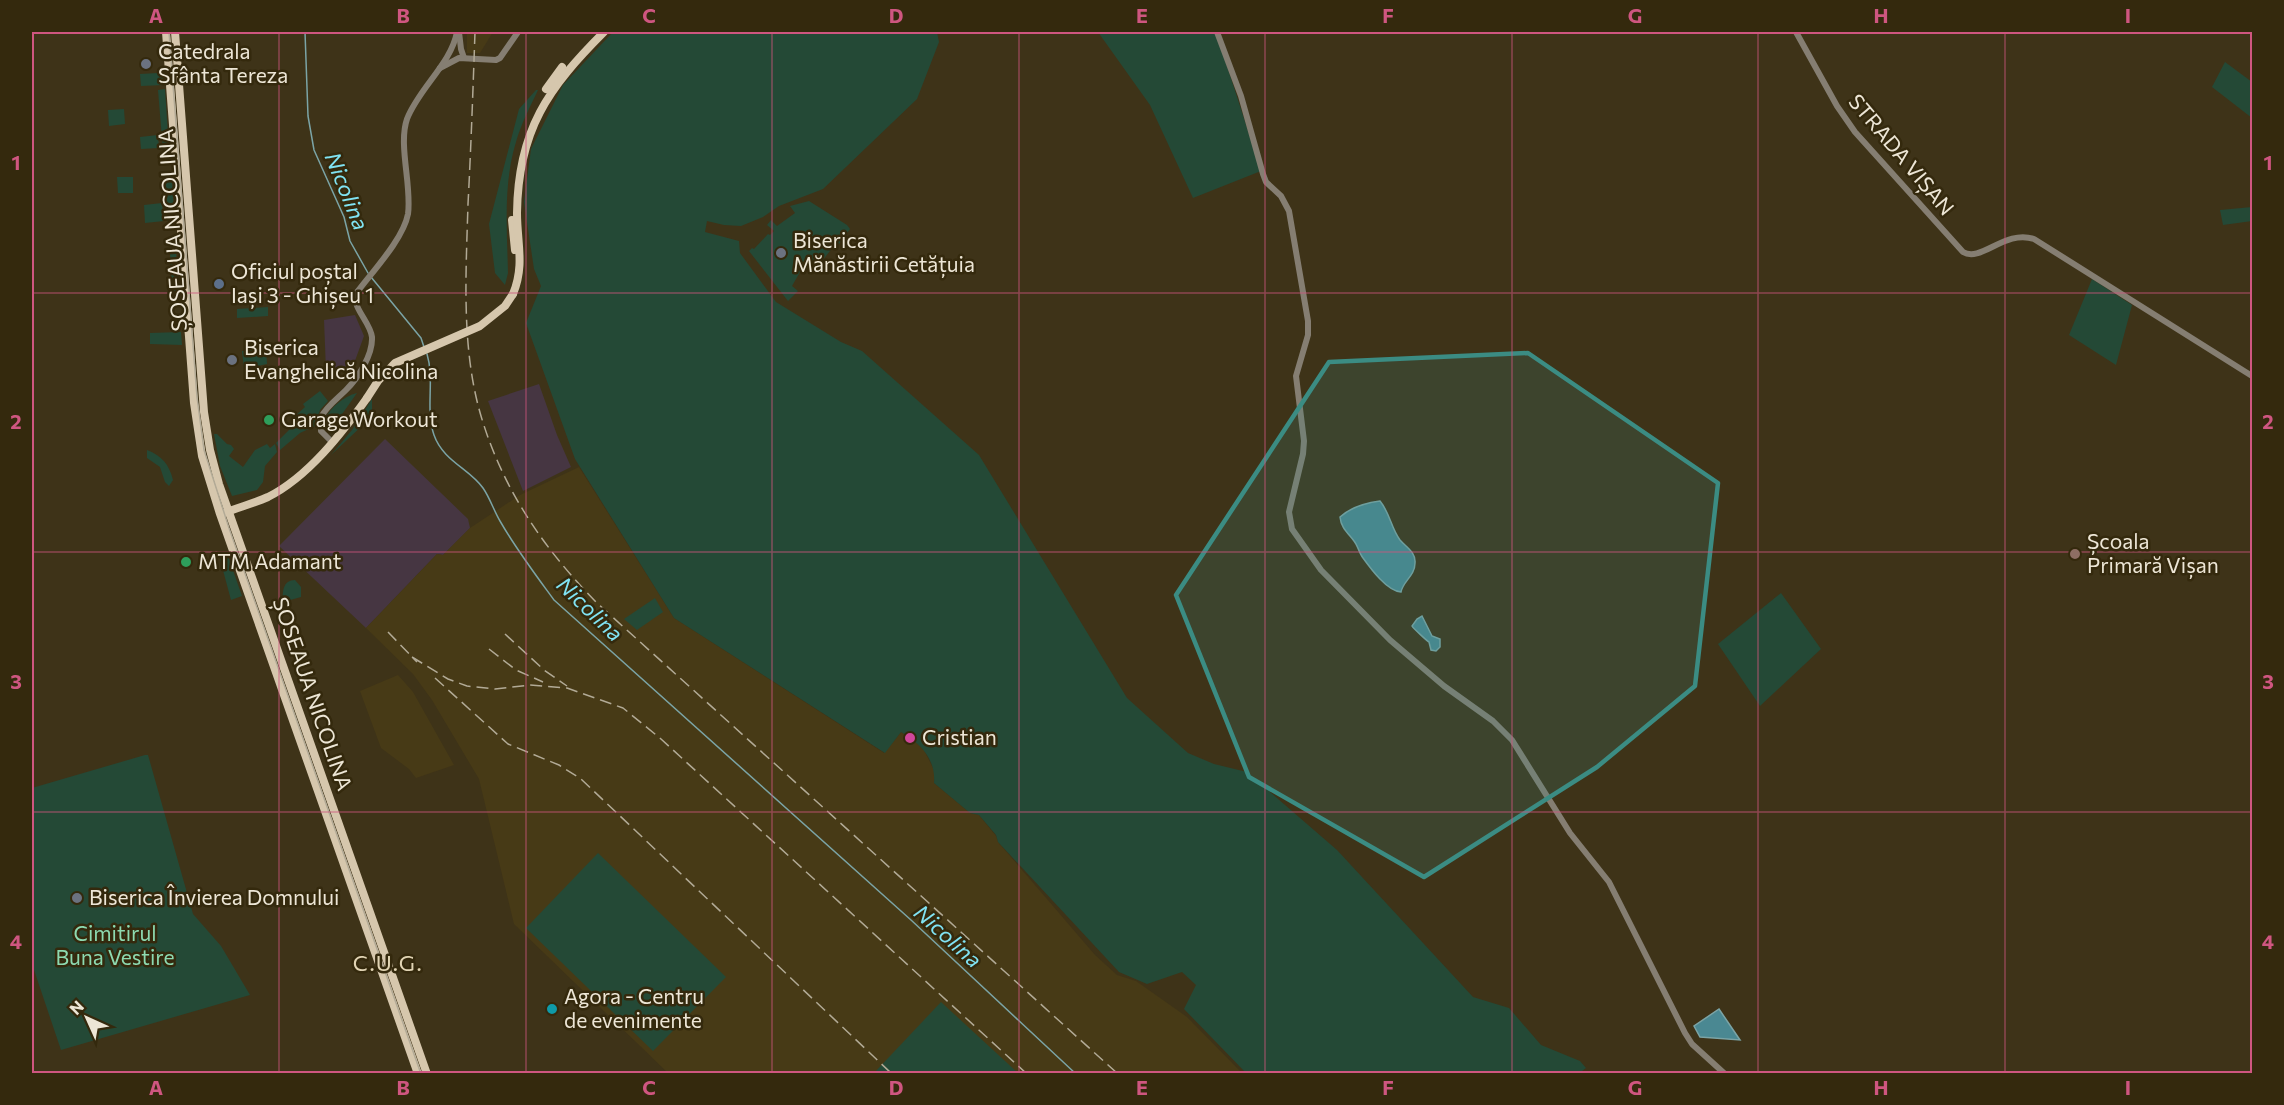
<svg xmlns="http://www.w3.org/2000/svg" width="2284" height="1105" viewBox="0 0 2284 1105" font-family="Commissioner,sans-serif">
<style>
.commercial{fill:#463642}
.built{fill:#473a16}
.green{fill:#244936}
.water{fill:#4a8892;stroke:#7ba4a6;stroke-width:1.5}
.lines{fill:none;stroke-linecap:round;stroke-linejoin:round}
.stream{stroke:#7ba4a6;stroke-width:1.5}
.minor{stroke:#857e72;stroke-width:6}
.major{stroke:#d6c7ad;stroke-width:8}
.tram{stroke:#b2aa96;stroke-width:1.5}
.rail{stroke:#b2aa96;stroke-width:1.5;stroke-dasharray:12 6;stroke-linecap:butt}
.major-bridge{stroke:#d6c7ad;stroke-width:8}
.marked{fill:#3b8c83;fill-opacity:0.2;stroke:#3b8c83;stroke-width:4.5;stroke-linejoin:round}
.grid{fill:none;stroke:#cf5680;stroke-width:1.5;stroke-opacity:0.55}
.worship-dot{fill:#6b7280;stroke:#34290d;stroke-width:2}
.service-dot{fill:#5c6f8a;stroke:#34290d;stroke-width:2}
.leisure-dot{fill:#2e9e5b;stroke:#34290d;stroke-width:2}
.education-dot{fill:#8d6e63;stroke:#34290d;stroke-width:2}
.hotel-dot{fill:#d1479c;stroke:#34290d;stroke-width:2}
.culture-dot{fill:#0f9aa8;stroke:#34290d;stroke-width:2}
.labels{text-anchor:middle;stroke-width:5;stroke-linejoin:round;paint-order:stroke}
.poi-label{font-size:21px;fill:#ede6d6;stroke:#34290d;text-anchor:start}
.street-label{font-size:21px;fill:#ede6d6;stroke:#34290d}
.park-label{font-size:21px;fill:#8ddab1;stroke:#34290d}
.water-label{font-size:22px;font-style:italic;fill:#80e3f3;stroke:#34290d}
.neighbourhood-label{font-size:22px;letter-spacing:1.5px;fill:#e1d4b4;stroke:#34290d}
.neatline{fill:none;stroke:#cf5680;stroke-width:2}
.grid-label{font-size:20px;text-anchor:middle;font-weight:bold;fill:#cf5680}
</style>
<rect width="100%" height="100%" fill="#3e3318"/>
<g class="commercial">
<polygon points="355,315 364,336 352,369 326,370 324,320"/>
<polygon points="539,384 557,435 571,467 523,491 488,401"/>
<polygon points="385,439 468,519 470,528 443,555 437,554 366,628 279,546"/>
</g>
<g class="built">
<polygon points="467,32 493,32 480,53 467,53"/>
<polygon points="579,467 674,618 884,753 901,732 921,744 935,772 934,783 970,813 979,815 996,836 998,842 1095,955 1117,975 1136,981 1187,1017 1242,1073 668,1073 514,924 479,779 432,700 413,674 366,628 437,554 443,555 470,528 520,495"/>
<polygon points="398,675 413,692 454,765 416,778 409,769 381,748 360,691"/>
</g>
<g class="green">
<path d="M613,32H937L939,42L917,99L823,189L779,206L763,217L741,226L724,225L707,221L705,232L739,241L740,253L776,302L841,342L862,351L979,455L1127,698L1188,753L1214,764L1247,772L1337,850L1473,997L1509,1008L1541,1045L1580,1061L1586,1068L1578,1074L1246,1073L1184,1009L1196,985L1182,972L1147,984L1119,972L998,842L996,835L979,815L970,813L934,783C936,759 920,743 901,732L885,753L674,618L575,459L526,323L541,286L534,269L524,202L531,149L563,85Z"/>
<polygon points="1098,32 1216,32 1261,171 1193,198 1150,105"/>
<polygon points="2225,62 2252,82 2252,118 2212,87"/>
<polygon points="158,73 164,77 164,85 141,86 140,74"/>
<polygon points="165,89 169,150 163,151 158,90"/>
<path d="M536,90H538C530,107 521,124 516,142C503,184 507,229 508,273L505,285L495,273L489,224L519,109Z"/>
<polygon points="124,109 125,124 109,126 108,110"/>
<polygon points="158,135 159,148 141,149 140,137"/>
<polygon points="117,177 133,177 133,193 118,193"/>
<polygon points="165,181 172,181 175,227 168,227"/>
<polygon points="809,201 847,225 850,229 839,244 831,239 828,244 833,247 815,270 809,265 802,273 800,272 792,286 798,291 788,301 749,251 752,248 754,249 768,234 770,235 774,231 767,225 771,220 777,226 795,213 790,206"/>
<polygon points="162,203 164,221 145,223 144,205"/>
<polygon points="2252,207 2252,221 2223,225 2220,210"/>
<polygon points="176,251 179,290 178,292 172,290 170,254"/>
<polygon points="2092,279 2132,305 2116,365 2069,335"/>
<polygon points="268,307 268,316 237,318 237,309"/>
<polygon points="181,332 182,345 150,344 150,333"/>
<polygon points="266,349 267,364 244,369 242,351"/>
<polygon points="320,391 328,401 320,410 315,426 300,433 280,450 276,443 293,426 291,420 305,407 303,404"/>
<path d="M357,393L335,424L327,425L325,419C331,407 344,396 357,393Z"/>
<polygon points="372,399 372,413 375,416 373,420 369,416 366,422 331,455 352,430"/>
<polygon points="214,434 217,434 227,444 231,445 234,449 229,456 243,467 255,450 267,444 270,448 275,444 277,452 265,466 263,482 257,490 232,496 220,466"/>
<path d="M147,450C162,456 169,464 173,480L169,486L165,482L160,467L147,458Z"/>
<polygon points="228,556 242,596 231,600 220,559"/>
<path d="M295,580L301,587V597L283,602C282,592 283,580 295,580Z"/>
<polygon points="1781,593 1821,649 1760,706 1718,644"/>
<polygon points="655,598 663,612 637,630 624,619"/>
<polygon points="145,755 148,755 193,914 221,946 250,995 61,1050 32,964 32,788"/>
<polygon points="598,853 726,977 653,1051 526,928"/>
<polygon points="941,1002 1018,1073 874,1073"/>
</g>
<g class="water">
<path d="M1380,501C1390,513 1391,528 1400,540C1406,547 1416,552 1415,563C1415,576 1403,581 1401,592C1387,591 1371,569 1363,558C1359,553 1358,546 1354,541C1348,533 1341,528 1340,517C1351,507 1365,503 1380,501Z"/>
<path d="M1422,616L1432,636L1440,639V647L1436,651L1431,650L1429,642C1427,641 1413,628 1412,626L1417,619Z"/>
<polygon points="1719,1009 1740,1040 1700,1037 1694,1026"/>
</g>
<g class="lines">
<g class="stream">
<polyline points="305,32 308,116 314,150 344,217 350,241 368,273"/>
<polyline points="371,277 421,338 424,347"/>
<path d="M427,354C435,380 425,409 434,435C443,461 470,469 483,488C490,498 494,511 500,521C516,549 535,574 554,600L911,920L1076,1074"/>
</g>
<g class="minor">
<polyline points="459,32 461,49 464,58"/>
<polyline points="1217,32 1241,96 1263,174 1266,182 1281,196 1289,211 1308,321 1308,335 1296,376 1304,441 1303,454 1289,512 1292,529 1321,570 1390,640 1444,686 1493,721 1512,740 1570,833 1609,882 1685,1033 1692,1044 1725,1074"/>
<path d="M1796,32L1837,106L1855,132L1963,252C1981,263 2005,229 2034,239L2252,376"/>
<polyline points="440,68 459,58 496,60 500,58 518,32"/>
<path d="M333,443L321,431V417C327,406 337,399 346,390C358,378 373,355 372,337C370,322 354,310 355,295C371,273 403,240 408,214C412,186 398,145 407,119C419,88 451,64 457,32"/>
</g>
<g class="major">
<polyline points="166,32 194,403 202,456 220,514 418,1074"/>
<polyline points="175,32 204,412 210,450 219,484 427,1074"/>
<polyline points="546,89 562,67"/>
<polyline points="512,220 515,250"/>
<path d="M513,294C525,265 517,243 517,213C518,130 548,88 604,32"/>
<path d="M224,513C239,507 255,503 268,497C308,477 342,433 367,398"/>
</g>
<polyline class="tram" points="169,32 197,397 204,450 229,528 421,1074"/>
<g class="rail">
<path d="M475,32C473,89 471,147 468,204C466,274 461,348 481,416C503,490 544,549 597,603L1118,1074"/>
<polyline points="388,632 417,662"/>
<polyline points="505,634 544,670 567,686"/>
<polyline points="489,649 516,670 543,682"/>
<polyline points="412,657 448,679 467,686 495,689 530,685 567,688 623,708 661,739 1027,1074"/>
<polyline points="435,678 508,744 559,765 581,779 892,1074"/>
</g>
<polyline class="major-bridge" points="367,398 378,381 395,363 480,326 505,306 513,294"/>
</g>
<path class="marked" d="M1528,353L1718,483L1695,686L1597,767L1424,877L1249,777L1176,595L1329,362Z"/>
<path class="grid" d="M279,32V1074M526,32V1074M772,32V1074M1019,32V1074M1265,32V1074M1512,32V1074M1758,32V1074M2005,32V1074M32,293H2252M32,552H2252M32,812H2252"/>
<g class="worship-dot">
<circle cx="146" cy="64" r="6"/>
<circle cx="781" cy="253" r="6"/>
<circle cx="232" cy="360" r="6"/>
<circle cx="77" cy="898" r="6"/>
</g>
<circle class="service-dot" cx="219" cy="284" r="6"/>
<g class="leisure-dot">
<circle cx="269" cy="420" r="6"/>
<circle cx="186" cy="562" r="6"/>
</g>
<circle class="education-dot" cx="2075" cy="554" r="6"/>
<circle class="hotel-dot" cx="910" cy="738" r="6"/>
<circle class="culture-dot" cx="552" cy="1009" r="6"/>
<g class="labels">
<g class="poi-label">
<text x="158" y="59">Catedrala<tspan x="158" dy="24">Sfânta Tereza</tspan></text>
<text x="793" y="248">Biserica<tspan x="793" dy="24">Mănăstirii Cetățuia</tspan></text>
<text x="231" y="279">Oficiul poștal<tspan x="231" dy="24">Iași 3 - Ghișeu 1</tspan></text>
<text x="244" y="355">Biserica<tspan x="244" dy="24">Evanghelică Nicolina</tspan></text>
<text x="281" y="427">Garage Workout</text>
<text x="2087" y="549">Școala<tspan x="2087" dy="24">Primară Vișan</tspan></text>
<text x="198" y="569">MTM Adamant</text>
<text x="922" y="745">Cristian</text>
<text x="89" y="905">Biserica Învierea Domnului</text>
<text x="564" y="1004">Agora - Centru<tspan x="564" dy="24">de evenimente</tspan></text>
</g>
<g class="street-label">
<text transform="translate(1901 155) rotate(50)" y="7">STRADA VIȘAN</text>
<text transform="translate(173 230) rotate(-94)" y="7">ȘOSEAUA NICOLINA</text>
<text transform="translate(312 694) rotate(71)" y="7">ȘOSEAUA NICOLINA</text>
</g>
<g class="park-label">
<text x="115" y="941">Cimitirul<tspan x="115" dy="24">Buna Vestire</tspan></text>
</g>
<g class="water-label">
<text transform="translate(347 191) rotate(68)" y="8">Nicolina</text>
<text transform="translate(590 609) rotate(44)" y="8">Nicolina</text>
<text transform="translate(948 936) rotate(42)" y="8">Nicolina</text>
</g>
<g class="neighbourhood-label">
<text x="388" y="971">C.U.G.</text>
</g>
</g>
<rect width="2284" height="1105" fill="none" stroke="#34290d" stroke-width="66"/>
<g transform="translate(87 1018) rotate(315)" stroke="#34290d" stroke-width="4.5" paint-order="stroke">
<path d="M0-4.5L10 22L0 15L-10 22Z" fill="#ede6d6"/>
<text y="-9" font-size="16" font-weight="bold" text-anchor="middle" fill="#ede6d6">N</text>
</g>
<rect x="33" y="33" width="2218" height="1039" class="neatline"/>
<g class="grid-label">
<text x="156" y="23">A</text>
<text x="403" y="23">B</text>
<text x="649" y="23">C</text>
<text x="896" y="23">D</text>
<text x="1142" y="23">E</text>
<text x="1388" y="23">F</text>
<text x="1635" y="23">G</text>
<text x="1881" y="23">H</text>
<text x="2128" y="23">I</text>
<text x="16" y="170">1</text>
<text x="2268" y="170">1</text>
<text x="16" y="429">2</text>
<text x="2268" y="429">2</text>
<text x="16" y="689">3</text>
<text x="2268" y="689">3</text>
<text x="16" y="949">4</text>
<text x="2268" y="949">4</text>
<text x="156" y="1095">A</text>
<text x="403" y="1095">B</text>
<text x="649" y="1095">C</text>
<text x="896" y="1095">D</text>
<text x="1142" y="1095">E</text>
<text x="1388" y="1095">F</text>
<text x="1635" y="1095">G</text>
<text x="1881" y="1095">H</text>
<text x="2128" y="1095">I</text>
</g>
</svg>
